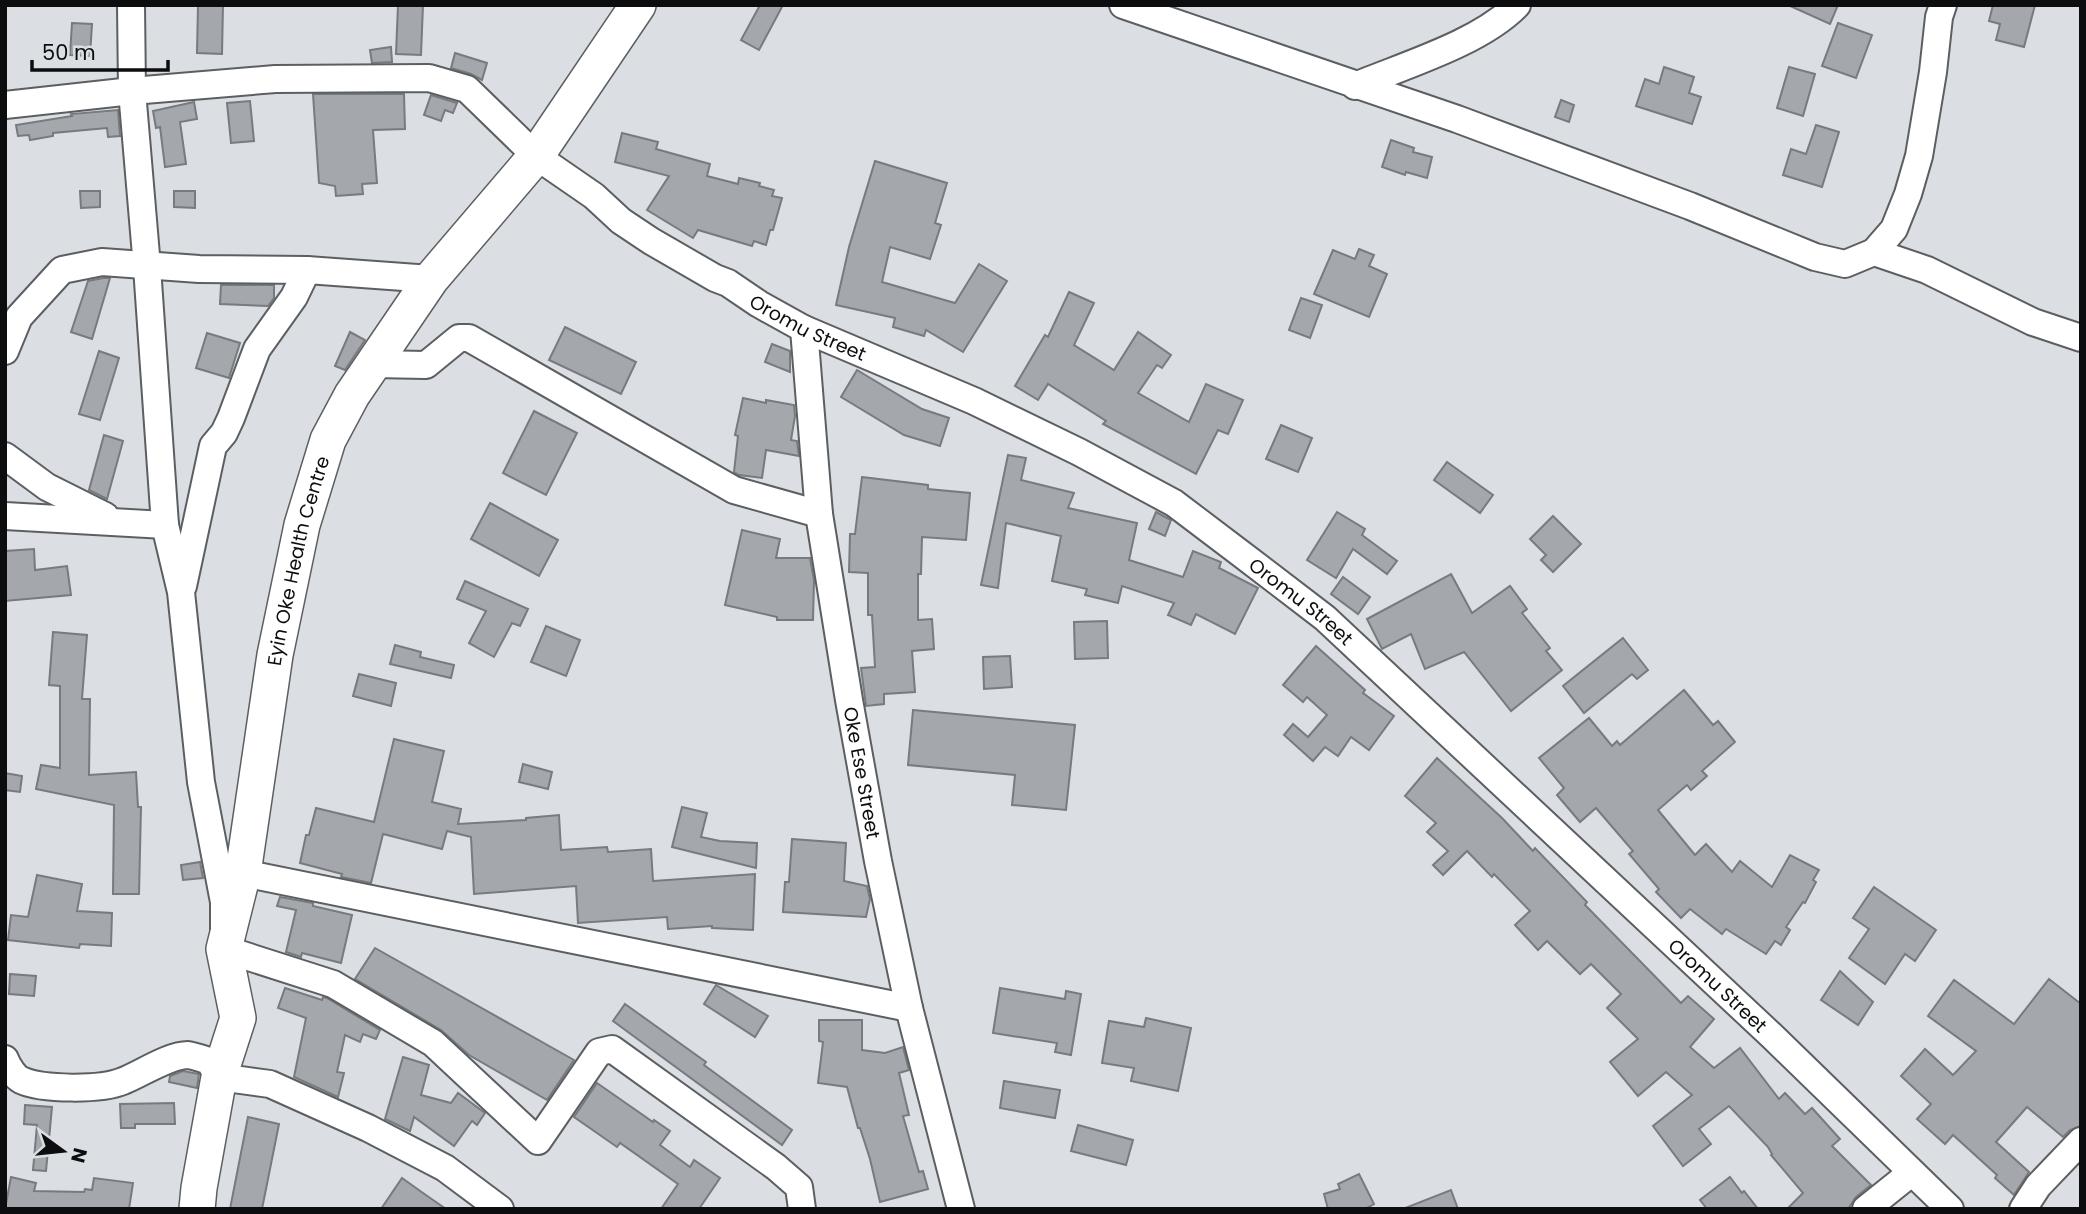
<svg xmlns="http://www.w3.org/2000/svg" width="2086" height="1214" viewBox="0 0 2086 1214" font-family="Poppins,sans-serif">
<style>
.building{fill:#a4a7ab;stroke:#777a7e;stroke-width:2}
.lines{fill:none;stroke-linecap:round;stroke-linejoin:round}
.minor-casing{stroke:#5c5f62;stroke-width:30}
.major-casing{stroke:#5c5f62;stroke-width:38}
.minor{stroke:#fff;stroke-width:26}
.major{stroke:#fff;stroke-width:35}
.labels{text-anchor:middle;stroke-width:5;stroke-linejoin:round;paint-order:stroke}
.street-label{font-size:19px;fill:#0c0d0f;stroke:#dbdfe3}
</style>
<rect width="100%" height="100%" fill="#dbdfe3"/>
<g class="building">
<polygon points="198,5 223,5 222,54 197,53"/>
<polygon points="398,5 423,5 421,55 396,54"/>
<polygon points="760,5 783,5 759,50 741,40"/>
<polygon points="1788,5 1838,5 1830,24"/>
<polygon points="1993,5 2035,5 2024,47 1996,40 2000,24 1989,21"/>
<polygon points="72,23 92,24 90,56 70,55"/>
<polygon points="1838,23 1872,35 1856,78 1822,66"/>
<polygon points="391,47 392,62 372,63 370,50"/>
<polygon points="455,53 487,63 482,80 471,74 451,68"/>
<polygon points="1664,67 1694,77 1689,93 1701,97 1692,124 1636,106 1645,79 1659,84"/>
<polygon points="1789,67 1815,74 1803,116 1777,108"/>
<polygon points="313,94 404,94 405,129 373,130 377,183 362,184 363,194 336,196 335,186 319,183"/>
<polygon points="431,95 457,103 453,113 445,110 441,121 424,115"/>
<polygon points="1561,100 1574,105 1569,122 1555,117"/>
<polygon points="250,101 254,141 231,143 227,103"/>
<polygon points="194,102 197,119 180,122 186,164 165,167 160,127 156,128 153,111"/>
<polygon points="118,110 120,136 108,137 107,128 53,133 53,136 30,140 29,135 18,136 16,125 72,116 71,114"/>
<polygon points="1816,125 1839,132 1822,187 1783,175 1791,149 1806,154"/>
<polygon points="622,133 658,142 656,149 710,164 707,176 738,184 739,178 760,183 759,186 774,190 772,196 782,198 773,230 770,230 766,245 754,241 752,246 698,230 693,238 647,210 669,176 615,162"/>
<polygon points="1391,140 1414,148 1413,152 1432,157 1427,178 1406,172 1405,175 1382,167"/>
<polygon points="875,161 947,183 935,223 941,225 930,259 890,247 882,282 955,303 979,264 1007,281 963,352 926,330 924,336 893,327 895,318 836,305 849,247"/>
<polygon points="80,191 100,191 100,207 81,208"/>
<polygon points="174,191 195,191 195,208 174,207"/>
<polygon points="1359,249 1374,255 1369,266 1387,274 1369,317 1314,294 1333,250 1355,259"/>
<polygon points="103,278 110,278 92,339 71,332 88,281"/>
<polygon points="221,285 274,285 274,298 268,306 220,304"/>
<polygon points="1069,292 1094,303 1074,345 1114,370 1138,332 1171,355 1162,368 1157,365 1138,393 1189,422 1206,384 1243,400 1228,434 1218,430 1196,474 1103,424 1106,421 1048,384 1038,400 1015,386 1045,335 1048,337"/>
<polygon points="1301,298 1322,305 1310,338 1289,330"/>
<polygon points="565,327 636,362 621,394 549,360"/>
<polygon points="350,332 365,340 345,370 335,366"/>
<polygon points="207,333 240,343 229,378 196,368"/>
<polygon points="772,344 790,351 790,372 765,362"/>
<polygon points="99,351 119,358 100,420 79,414"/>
<polygon points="857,370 922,409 949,418 940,446 904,435 841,397"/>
<polygon points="743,398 766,403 766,400 794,405 795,416 791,440 797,441 799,456 766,450 762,478 739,475 734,472 738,436 735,435"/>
<polygon points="534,411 577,433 546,495 503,473"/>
<polygon points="1281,425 1312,438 1298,472 1266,459"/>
<polygon points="104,435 123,441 107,499 89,490"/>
<polygon points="1008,455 1026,458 1021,480 1074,493 1068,508 1137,523 1129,560 1183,577 1193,551 1221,562 1219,568 1258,588 1235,634 1196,614 1191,625 1168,615 1174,603 1122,586 1118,603 1085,595 1087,589 1052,581 1061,536 1006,523 998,588 981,585"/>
<polygon points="1447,462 1493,495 1480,513 1434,480"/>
<polygon points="862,477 928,485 928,489 970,493 966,540 922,537 921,574 918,574 918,620 932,619 934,649 912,651 915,692 884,694 884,704 866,706 861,668 875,667 872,615 868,615 868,573 849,572 850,534 855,534"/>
<polygon points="490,503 558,540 539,576 471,539"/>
<polygon points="1156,512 1171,520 1165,536 1149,529"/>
<polygon points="1337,512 1365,529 1362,535 1397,561 1387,574 1353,549 1336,578 1307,560"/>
<polygon points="1553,516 1581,544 1553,572 1541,560 1546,555 1530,539"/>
<polygon points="742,530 780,539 776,558 810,558 814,580 813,620 777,620 777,617 725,605"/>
<polygon points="34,549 35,570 67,566 71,595 5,601 5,551"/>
<polygon points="1451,574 1472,613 1510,586 1527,609 1522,613 1550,648 1546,651 1562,670 1511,711 1464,652 1425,669 1411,634 1382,649 1367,619"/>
<polygon points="1343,577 1370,597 1358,614 1331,594"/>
<polygon points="465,581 528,609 520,626 512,623 494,657 469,643 486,611 457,599"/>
<polygon points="1107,621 1108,658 1075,659 1074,622"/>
<polygon points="546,626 580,640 566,676 531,662"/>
<polygon points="53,632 87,635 82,699 90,699 89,775 136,772 138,807 141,807 139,894 113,894 114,805 36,789 41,765 60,768 60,686 49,685"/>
<polygon points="1623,638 1648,670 1637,679 1632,674 1584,713 1563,686"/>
<polygon points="395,645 421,652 420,657 454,665 451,678 390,664"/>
<polygon points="1316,646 1365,690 1363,693 1394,716 1369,750 1351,737 1338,756 1325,747 1313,761 1284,735 1293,724 1308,737 1327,715 1307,697 1303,702 1283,685"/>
<polygon points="1010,656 1012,687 984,689 983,657"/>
<polygon points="359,674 396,683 391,706 353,696"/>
<polygon points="1684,690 1713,725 1718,721 1735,742 1702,771 1707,776 1691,790 1687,785 1658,810 1695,855 1706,844 1732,872 1740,861 1772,887 1790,855 1819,870 1813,880 1816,882 1805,903 1803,902 1786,927 1790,930 1781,945 1775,941 1766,954 1726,929 1722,934 1690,909 1681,918 1656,892 1659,889 1629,854 1633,851 1596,808 1580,822 1557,795 1564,788 1539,758 1589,718 1612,746 1617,741 1620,745"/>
<polygon points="913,710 1075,725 1066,810 1012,805 1015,775 908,765"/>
<polygon points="394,739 444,751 432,802 461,809 458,824 526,820 526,818 559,815 561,850 607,847 608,852 651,849 653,881 755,874 753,930 712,928 712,926 668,929 667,917 578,923 576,886 474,894 471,837 447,831 442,849 383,834 371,883 341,877 342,874 300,863 306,835 309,835 316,808 374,822"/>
<polygon points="1437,758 1502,818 1533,851 1535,848 1587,902 1585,905 1681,1003 1688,996 1714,1019 1690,1047 1714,1068 1740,1048 1779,1099 1785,1093 1805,1114 1812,1108 1840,1139 1832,1146 1871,1185 1856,1197 1848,1209 1787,1209 1803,1193 1771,1155 1772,1154 1768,1147 1729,1106 1699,1129 1711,1144 1683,1166 1653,1126 1692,1095 1666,1072 1638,1096 1610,1062 1638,1039 1607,1008 1621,994 1591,964 1580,974 1547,941 1538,950 1515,925 1530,911 1494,874 1492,877 1467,851 1443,875 1433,865 1448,851 1427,832 1436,823 1405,796"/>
<polygon points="523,764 552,772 548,789 519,782"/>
<polygon points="5,773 22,776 20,792 5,790"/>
<polygon points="682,807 707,813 701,837 720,841 757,843 756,868 672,847"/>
<polygon points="792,839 846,843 844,881 867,886 870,899 866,917 783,912 785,882 789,882"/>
<polygon points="200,862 203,878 183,880 181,865"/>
<polygon points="37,875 82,884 77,911 112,913 111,946 80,944 79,948 8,940 11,915 28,917"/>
<polygon points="1874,887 1936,930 1915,961 1905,954 1885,984 1849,958 1869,929 1853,918"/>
<polygon points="280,897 313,903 313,906 352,915 341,963 302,953 301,957 286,952 296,910 277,906"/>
<polygon points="375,948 574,1060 547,1100 469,1055 441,1030 355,979"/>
<polygon points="1840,971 1873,1002 1858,1025 1821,1000"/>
<polygon points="10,974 36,976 34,996 9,994"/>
<polygon points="2049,979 2081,1004 2081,1126 2070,1130 2063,1137 2027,1107 1996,1142 2029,1172 2014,1195 1995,1178 1997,1175 1953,1135 1945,1144 1917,1119 1931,1104 1901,1076 1925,1049 1953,1075 1976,1051 1928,1016 1954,980 2014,1024"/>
<polygon points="716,985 768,1016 755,1037 704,1004"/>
<polygon points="285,988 322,1000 323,997 327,998 380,1030 376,1039 363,1034 360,1042 345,1035 337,1072 344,1073 338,1097 294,1077 306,1018 278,1008"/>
<polygon points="1000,988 1065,999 1066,991 1081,994 1071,1055 1055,1052 1057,1043 993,1033"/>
<polygon points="625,1004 706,1062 704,1065 792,1130 782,1145 613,1021"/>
<polygon points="1146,1018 1191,1028 1178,1091 1131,1081 1134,1068 1102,1063 1109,1021 1144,1027"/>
<polygon points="819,1020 862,1020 862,1050 885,1053 903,1047 909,1070 899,1073 909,1115 903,1116 919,1172 923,1171 928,1189 880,1202 870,1159 860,1128 858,1128 847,1087 818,1083 823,1042 819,1041"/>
<polygon points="403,1057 429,1065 421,1095 451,1103 458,1093 485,1113 477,1125 472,1121 454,1146 414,1117 410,1131 385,1119"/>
<polygon points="183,1071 199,1074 197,1088 169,1082 170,1076"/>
<polygon points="1004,1081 1060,1090 1055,1118 1000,1108"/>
<polygon points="597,1083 653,1122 654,1120 670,1131 660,1145 690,1167 694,1160 720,1178 699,1209 661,1209 678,1184 620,1143 617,1147 574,1117"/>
<polygon points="174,1103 175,1124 135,1124 135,1128 121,1128 120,1104"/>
<polygon points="25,1105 52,1107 46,1171 33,1170 37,1125 24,1124"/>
<polygon points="248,1117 279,1124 262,1209 230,1209"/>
<polygon points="1078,1125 1133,1140 1126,1165 1071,1151"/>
<polygon points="1359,1174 1374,1204 1365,1209 1328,1209 1324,1194 1340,1189 1338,1184"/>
<polygon points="11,1177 36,1183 34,1191 84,1192 85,1189 92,1190 94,1178 133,1183 129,1209 5,1209"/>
<polygon points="1730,1177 1742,1193 1744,1191 1758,1209 1707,1209 1700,1200"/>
<polygon points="402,1178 423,1193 446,1209 381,1209"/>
<polygon points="1451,1190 1458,1209 1406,1209 1405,1208"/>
</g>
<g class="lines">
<g class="minor-casing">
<g id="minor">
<polyline points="131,5 132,91 147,267 165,525 181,592 201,782 224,902 224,949 333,984 433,1043 538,1141 599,1052 612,1049 776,1167 799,1187 802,1209"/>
<polyline points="1123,5 1457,119 1690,206 1815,257 1845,264 1874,252 1894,229 1908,194 1919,156 1933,72 1939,17 1943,5"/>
<path d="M1355,86C1405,65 1480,43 1517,5"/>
<path id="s1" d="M5,105L132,91L275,79L429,78L467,89L536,156L594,196L621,221L651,241L715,278L728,283L759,304L804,329L974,401L1079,452L1174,503L1240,553L1325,618L1772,1036L1950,1209"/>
<polyline points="1874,252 1927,270 2033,322 2081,338"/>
<path id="s2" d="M804,329L819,514L849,700L878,861L909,1008L961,1209"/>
<polyline points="5,351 19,317 62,270 102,262 199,269 307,270 431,279"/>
<polyline points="372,364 426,365 459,338 469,338 734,490 819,514"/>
<polyline points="5,456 47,487 105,516"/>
<polyline points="5,516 165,525"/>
<polyline points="183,586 213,446 224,433 231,418 257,349 294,297 307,270"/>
<polyline points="243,873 909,1008"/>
<path d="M5,1059C8,1067 15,1077 21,1080C42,1090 102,1090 123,1081C141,1074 169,1055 188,1055C195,1056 203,1059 209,1061L219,1077L270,1084L368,1128L445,1168L500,1209"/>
<polyline points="1866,1209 1911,1173"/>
<polyline points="2023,1209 2038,1186 2081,1141"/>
</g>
</g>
<g class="major-casing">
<g id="major">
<path id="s3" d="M197,1209L199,1188L219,1077L238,1018L224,949L243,873L275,655L302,525L328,440L352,395L431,279L536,156L638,5"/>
</g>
</g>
<use href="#minor" class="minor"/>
<use href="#major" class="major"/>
</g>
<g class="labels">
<g class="street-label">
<text dy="7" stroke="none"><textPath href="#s1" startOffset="884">Oromu Street</textPath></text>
<text dy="7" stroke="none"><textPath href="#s3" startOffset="662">Eyin Oke Health Centre</textPath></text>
<text dy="7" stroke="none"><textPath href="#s1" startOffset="1451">Oromu Street</textPath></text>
<text dy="7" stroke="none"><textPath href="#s2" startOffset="448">Oke Ese Street</textPath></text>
<text dy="7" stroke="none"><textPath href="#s1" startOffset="2018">Oromu Street</textPath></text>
</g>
</g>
<rect width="2086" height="1214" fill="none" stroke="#0c0d0f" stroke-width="14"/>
<g transform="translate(63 1151) rotate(105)" stroke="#dbdfe3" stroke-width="5" paint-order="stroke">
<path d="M0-5L12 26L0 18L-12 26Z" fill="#0c0d0f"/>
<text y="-10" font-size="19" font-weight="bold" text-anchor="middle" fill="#0c0d0f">N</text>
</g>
<path d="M32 60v10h136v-10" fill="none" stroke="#0c0d0f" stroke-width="3.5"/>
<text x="42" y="60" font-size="21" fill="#0c0d0f" stroke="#dbdfe3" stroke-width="5" paint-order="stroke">50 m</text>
</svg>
